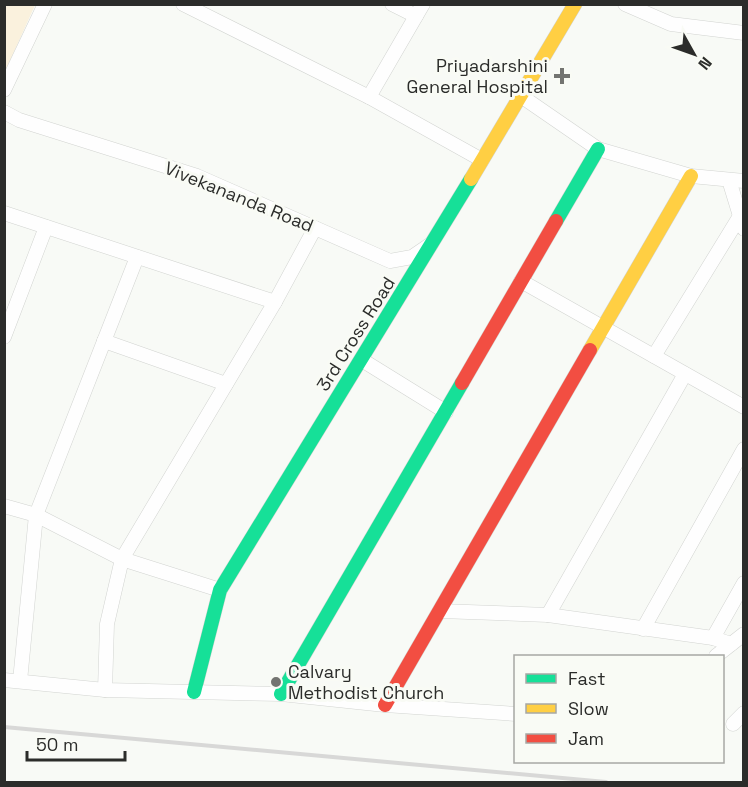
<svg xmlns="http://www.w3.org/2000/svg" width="748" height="787" viewBox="0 0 748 787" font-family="'Space Grotesk',sans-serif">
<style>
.green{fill:#faf1dd}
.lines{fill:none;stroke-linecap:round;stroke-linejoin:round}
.street-casing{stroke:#d2d4d1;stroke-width:15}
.fast-casing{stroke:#d2d4d1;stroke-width:15}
.slow-casing{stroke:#d2d4d1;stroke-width:15}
.jam-casing{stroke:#d2d4d1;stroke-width:15}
.street{stroke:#fefefe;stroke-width:14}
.fast{stroke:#16e098;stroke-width:14}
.slow{stroke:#ffcf43;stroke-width:14}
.jam{stroke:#f24e42;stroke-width:14}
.rail{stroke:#d8d8d7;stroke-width:4}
.poi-dot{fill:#737471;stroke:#f9fbf5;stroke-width:2}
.labels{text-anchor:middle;stroke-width:6;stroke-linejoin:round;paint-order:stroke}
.poi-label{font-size:18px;fill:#2b2c2a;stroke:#f9fbf5;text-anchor:end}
.street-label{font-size:18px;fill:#2b2c2a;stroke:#f9fbf5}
</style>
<rect width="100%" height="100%" fill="#f8faf6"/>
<polygon class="green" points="5,4 35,5 5,72 4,5"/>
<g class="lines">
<g class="street-casing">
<g id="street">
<polyline points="183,4 369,97 482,160"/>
<polyline points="392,4 416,16"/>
<polyline points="625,4 671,24 744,33"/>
<polyline points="4,90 45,4"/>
<polyline points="521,96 598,149 691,176 744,181"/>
<polyline points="369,97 423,4"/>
<polyline points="4,112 19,120 197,176 390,261 412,257 431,244"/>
<polyline points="729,180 744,229"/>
<polyline points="4,213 275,302"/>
<polyline points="521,281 744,407"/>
<polyline points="4,337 46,227"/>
<polyline points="104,341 226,384"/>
<polyline points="654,356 740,216"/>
<polyline points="362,360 446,412"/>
<polyline points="4,506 36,515 122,559 220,590"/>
<polyline points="440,611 548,615 713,638 731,644"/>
<polyline points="548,615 685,374"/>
<polyline points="643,629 744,449"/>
<polyline points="713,638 744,583"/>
<polyline points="716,656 744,634"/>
<polyline points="4,680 105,690 281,694 385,705 516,714"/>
<polyline points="20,681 36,515 137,257"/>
<polyline points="105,690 107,624 122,559 275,302 315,228"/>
<polyline points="733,724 744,713"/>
</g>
</g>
<g class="fast-casing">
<g id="fast">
<polyline points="556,221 598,149"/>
<polyline points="194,692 220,590 471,179"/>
<polyline points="281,694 462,383"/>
</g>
</g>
<g class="slow-casing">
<g id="slow">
<polyline points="471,179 575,4"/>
<polyline points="590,350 691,176"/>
</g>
</g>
<g class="jam-casing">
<g id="jam">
<polyline points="462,383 556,221"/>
<polyline points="385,705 590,350"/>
</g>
</g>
<use href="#street" class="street"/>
<use href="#fast" class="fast"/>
<use href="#slow" class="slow"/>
<use href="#jam" class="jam"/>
<polyline class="rail" points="4,727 606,782"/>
</g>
<g class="poi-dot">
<path d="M559 67h6v6h6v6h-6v6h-6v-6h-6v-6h6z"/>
<circle cx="276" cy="682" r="6"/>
</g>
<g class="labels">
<g class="poi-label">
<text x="548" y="72">Priyadarshini<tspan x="548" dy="21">General Hospital</tspan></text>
<text x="288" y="678" text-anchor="start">Calvary<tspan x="288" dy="21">Methodist Church</tspan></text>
</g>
<g class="street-label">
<text transform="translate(239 197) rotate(22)" y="6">Vivekananda Road</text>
<text transform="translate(356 334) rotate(-58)" y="6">3rd Cross Road</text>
</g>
</g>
<rect width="748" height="787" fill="none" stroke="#2b2c2a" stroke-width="12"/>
<rect x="514" y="655" width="210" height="108" fill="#f9fbf5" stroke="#a7a8a4" stroke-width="1.5"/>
<rect x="526" y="674" width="30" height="9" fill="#16e098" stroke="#a7a8a4" stroke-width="1.5"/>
<text x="568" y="685" font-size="18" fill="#2b2c2a">Fast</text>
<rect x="526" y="704" width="30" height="9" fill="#ffcf43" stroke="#a7a8a4" stroke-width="1.5"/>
<text x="568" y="715" font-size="18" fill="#2b2c2a">Slow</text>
<rect x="526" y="734" width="30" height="9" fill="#f24e42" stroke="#a7a8a4" stroke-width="1.5"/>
<text x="568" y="745" font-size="18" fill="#2b2c2a">Jam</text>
<g transform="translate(694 54) rotate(130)" stroke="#f9fbf5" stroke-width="4.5" paint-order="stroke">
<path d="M0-4.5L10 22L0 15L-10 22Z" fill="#2b2c2a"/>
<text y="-9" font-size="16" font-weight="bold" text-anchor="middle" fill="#2b2c2a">N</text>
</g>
<path d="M27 751v9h98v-9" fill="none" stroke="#2b2c2a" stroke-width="3"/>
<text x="36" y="751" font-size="18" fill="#2b2c2a" stroke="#f9fbf5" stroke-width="4.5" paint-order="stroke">50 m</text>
</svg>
